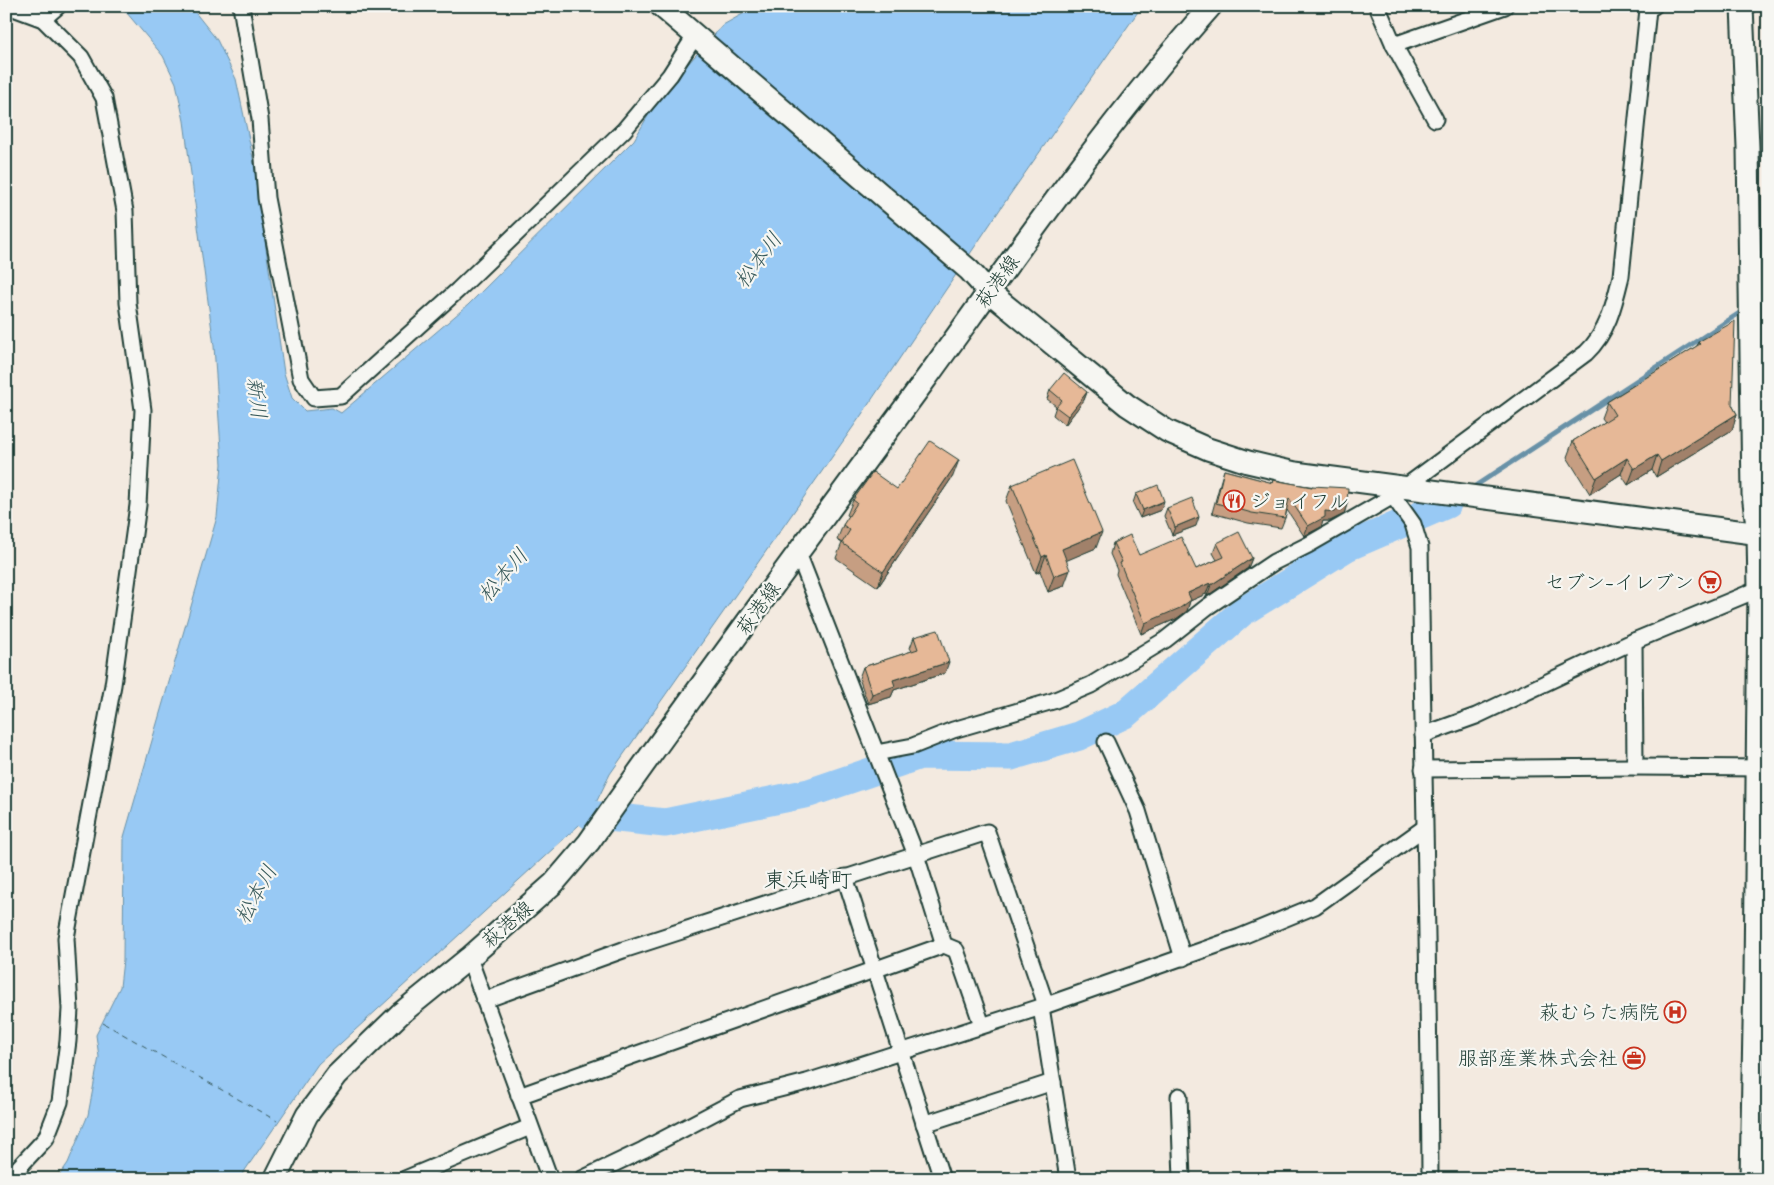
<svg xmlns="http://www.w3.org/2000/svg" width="1774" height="1185" viewBox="0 0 1774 1185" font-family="Mynerve,'Klee One',sans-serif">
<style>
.water{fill:#98c9f4;stroke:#6891a7}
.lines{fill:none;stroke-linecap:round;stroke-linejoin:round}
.stream{stroke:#6891a7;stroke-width:5}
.river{stroke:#98c9f4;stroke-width:29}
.ferry{stroke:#37595a;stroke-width:1;stroke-dasharray:6 5;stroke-linecap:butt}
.street-casing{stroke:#1f3d34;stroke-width:19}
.secondary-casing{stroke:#1f3d34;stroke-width:25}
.street{stroke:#f6f6f2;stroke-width:15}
.secondary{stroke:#f6f6f2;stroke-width:21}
.wall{fill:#c69e82;stroke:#1f3d34}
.shaded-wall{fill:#a1816a;stroke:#1f3d34}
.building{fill:#e6b897;stroke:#1f3d34}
.labels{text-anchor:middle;stroke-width:4.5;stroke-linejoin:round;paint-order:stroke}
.street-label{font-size:20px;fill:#1f3d34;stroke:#f6f6f2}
.poi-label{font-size:20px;fill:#1f3d34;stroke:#f6f6f2;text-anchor:end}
.water-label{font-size:21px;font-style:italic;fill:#37595a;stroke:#f6f6f2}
.quarter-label{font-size:22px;fill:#1f3d34;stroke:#f6f6f2}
</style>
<rect width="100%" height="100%" fill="#f3eae0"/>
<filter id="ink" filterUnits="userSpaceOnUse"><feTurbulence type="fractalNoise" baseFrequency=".02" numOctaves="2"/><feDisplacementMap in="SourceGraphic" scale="10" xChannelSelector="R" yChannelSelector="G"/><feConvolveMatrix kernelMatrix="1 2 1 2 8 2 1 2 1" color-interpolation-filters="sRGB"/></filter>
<g filter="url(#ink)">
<polygon class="water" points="121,6 190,6 217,40 236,79 253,158 284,373 292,398 305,411 332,408 341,413 468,305 634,140 660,95 723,25 757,6 1142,6 1009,196 860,417 610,774 590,815 318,1064 239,1179 57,1179 68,1163 88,1115 99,1057 96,1035 120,987 123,960 124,837 217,517 222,464 214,346 184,121 176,83 163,56"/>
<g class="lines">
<g class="stream">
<polyline points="1756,303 1768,295"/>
<polyline points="1469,490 1744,310"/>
</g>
<polyline class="river" points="590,815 665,823 809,793 920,755 1011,756 1079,736 1125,714 1242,612 1347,547 1447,504"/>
<polyline class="ferry" points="103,1023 277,1121"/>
<g class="street-casing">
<g id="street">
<polyline points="8,6 43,19 81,57 104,98 125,211 128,303 143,410 138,505 113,685 66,938 70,1009 68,1041 60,1102 46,1138 8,1179"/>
<polyline points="241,6 260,119 266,198 301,379 314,398 341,396 458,290 624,130 670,75 695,36"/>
<polyline points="1377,6 1394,45 1435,119"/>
<polyline points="43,19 58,6"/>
<polyline points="1394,45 1505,6"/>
<path d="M1393,496L1413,524L1420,547C1423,758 1429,968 1430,1179"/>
<polyline points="798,553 916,855 944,945 956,950 982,1025"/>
<polyline points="1634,641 1635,767"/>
<polyline points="1423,735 1476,716 1634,641 1759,589"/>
<polyline points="1106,742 1138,811 1183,958"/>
<path d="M876,753L913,746L953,730L1053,701L1091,685L1165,640L1207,607L1274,562L1308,545L1393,496L1586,353C1608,332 1614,305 1621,276L1648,9L1654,6"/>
<polyline points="1423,769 1635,767 1766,768"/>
<polyline points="845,877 942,1179"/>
<polyline points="469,958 550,1179"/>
<polyline points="485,1000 623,950 987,832 1046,1005"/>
<polyline points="1041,1007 1068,1179"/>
<polyline points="519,1096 944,945"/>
<polyline points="1179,1096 1182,1179"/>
<polyline points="924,1124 1053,1082"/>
<polyline points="405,1179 530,1127"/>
<polyline points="582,1179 643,1150 740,1099 807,1082 1041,1007 1240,937 1315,906 1424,828"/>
</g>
</g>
<g class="secondary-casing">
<g id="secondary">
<polyline points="661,6 969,270 989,292 1127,405 1167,431 1208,449 1248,462 1295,473 1768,535"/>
<polyline points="1742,6 1748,147 1753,494 1758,534 1759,589 1755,975 1751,1179"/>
<path d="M275,1179L307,1115L337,1075L400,1014L469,958L554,883L589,842C698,686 812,534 925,380C1017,253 1107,123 1211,6"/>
</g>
</g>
<use href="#street" class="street"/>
<use href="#secondary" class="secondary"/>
</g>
<g class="wall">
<polygon points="1698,342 1737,414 1732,430 1656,477 1652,470 1628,485 1621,474 1590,494 1567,457 1573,441 1604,422 1601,418 1607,402 1697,346"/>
<polygon points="1050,390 1087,392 1084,400 1065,425 1053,415 1056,406 1047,399"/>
<polygon points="1224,470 1272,483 1273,480 1311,487 1312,486 1347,504 1344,514 1330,521 1323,521 1321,527 1304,536 1287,510 1285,518 1281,528 1248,523 1212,513 1221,480"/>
<polygon points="953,476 878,587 836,558 842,543 837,540 843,525 849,516 847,515 853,500"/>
<polygon points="1012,485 1096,548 1066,560 1064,586 1048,592 1040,571 1036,573 1006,501"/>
<polygon points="1136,494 1161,510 1140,518 1133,503"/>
<polygon points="1167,508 1196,526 1172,535 1164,516"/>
<polygon points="1113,543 1139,555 1196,569 1217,560 1213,553 1217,543 1252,558 1248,568 1207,596 1206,594 1190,601 1187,611 1176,619 1141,634 1116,574 1117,570 1110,554"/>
<polygon points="914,637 945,673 894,690 891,697 868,704 859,678 863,667 912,651 910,648"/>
</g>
<g class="shaded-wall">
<polygon points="1087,392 1084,400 1065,425 1068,416"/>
<polygon points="1737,414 1732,430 1656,477 1661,461"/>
<polygon points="1657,455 1652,470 1628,485 1634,469"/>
<polygon points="1627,458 1621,474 1590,494 1596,478"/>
<polygon points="959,460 953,476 878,587 883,572"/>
<polygon points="1164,501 1161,510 1140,518 1143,510"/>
<polygon points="1347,504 1344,514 1330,521 1323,521 1321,527 1304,536 1308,526 1325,511"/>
<polygon points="1199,517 1196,526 1172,535 1175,527"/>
<polygon points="1102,532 1096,548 1056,565 1062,549"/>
<polygon points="1046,555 1040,571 1036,573 1042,557"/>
<polygon points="1252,558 1248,568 1207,596 1211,585"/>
<polygon points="1070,570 1064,586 1048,592 1054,576"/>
<polygon points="1210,583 1206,594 1190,601 1187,611 1176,619 1141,634 1145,623 1188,593"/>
<polygon points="949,662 945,673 894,690 891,697 868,704 872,694 893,680"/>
</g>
<g class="building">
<polygon points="1735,321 1732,405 1737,414 1661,461 1657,455 1634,469 1627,458 1596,478 1573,441 1615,415 1607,402 1700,344 1698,342"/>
<polygon points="1064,373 1087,392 1068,416 1056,407 1062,400 1050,390"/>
<polygon points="930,441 959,460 883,572 842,543 850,530 843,525 857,503 853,500 873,472 897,489"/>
<polygon points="1072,460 1102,532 1062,549 1070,570 1054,576 1046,555 1042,557 1012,485"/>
<polygon points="1224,470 1273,483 1273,480 1312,487 1312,486 1348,488 1347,504 1334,512 1325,511 1325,517 1308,526 1289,498 1285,518 1252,513 1216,503"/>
<polygon points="1158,485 1164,501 1143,510 1136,494"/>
<polygon points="1192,498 1199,517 1175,527 1167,508"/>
<polygon points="1239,532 1252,558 1211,585 1210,583 1188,593 1191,600 1180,608 1145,623 1120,563 1122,562 1113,543 1130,535 1139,555 1181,537 1196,569 1224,557 1217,543"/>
<polygon points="938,630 949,662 893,680 895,686 872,694 863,667 918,649 914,637"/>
</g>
</g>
<defs>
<g id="restaurant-ring" transform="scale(1.125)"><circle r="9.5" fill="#f6f6f2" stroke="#c8321e" stroke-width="1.5"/><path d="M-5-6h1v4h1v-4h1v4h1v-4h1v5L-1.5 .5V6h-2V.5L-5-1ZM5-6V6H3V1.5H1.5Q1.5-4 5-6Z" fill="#c8321e"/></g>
<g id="supermarket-ring" transform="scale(1.125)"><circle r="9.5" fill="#f6f6f2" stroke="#c8321e" stroke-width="1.5"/><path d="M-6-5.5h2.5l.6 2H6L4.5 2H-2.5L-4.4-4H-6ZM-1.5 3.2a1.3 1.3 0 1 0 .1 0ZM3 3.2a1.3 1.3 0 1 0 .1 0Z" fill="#c8321e"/></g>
<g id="hospital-ring" transform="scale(1.125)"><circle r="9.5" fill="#f6f6f2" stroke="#c8321e" stroke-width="1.5"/><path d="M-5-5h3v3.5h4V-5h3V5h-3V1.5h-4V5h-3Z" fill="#c8321e"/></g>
<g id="office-ring" transform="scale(1.125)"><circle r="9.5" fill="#f6f6f2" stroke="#c8321e" stroke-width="1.5"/><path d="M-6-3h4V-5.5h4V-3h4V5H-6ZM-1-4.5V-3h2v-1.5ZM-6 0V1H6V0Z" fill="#c8321e"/></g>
</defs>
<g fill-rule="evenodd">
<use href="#restaurant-ring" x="1234" y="501"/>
<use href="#supermarket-ring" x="1710" y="582"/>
<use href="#hospital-ring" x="1675" y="1012"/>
<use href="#office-ring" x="1634" y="1058"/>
</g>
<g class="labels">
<g class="street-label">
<text transform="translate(997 281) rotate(-54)" y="7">萩港線</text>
<text transform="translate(758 608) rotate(-54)" y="7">萩港線</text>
<text transform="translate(507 924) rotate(-41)" y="7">萩港線</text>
</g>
<g class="poi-label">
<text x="1250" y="508" text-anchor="start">ジョイフル</text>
<text x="1694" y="589">セブン-イレブン</text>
<text x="1659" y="1019">萩むらた病院</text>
<text x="1618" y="1065">服部産業株式会社</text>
</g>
<g class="water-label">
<text transform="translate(758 260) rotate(-53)" y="7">松本川</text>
<text transform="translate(257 398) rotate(83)" y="7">新川</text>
<text transform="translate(503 575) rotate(-49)" y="7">松本川</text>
<text transform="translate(256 894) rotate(-61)" y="7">松本川</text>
</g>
<g class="quarter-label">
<text x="808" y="887">東浜崎町</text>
</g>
</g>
<rect width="1774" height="1185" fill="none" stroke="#f6f6f2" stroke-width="25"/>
<rect x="12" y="12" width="1749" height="1160" fill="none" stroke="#1f3d34" stroke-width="2" filter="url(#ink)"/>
</svg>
